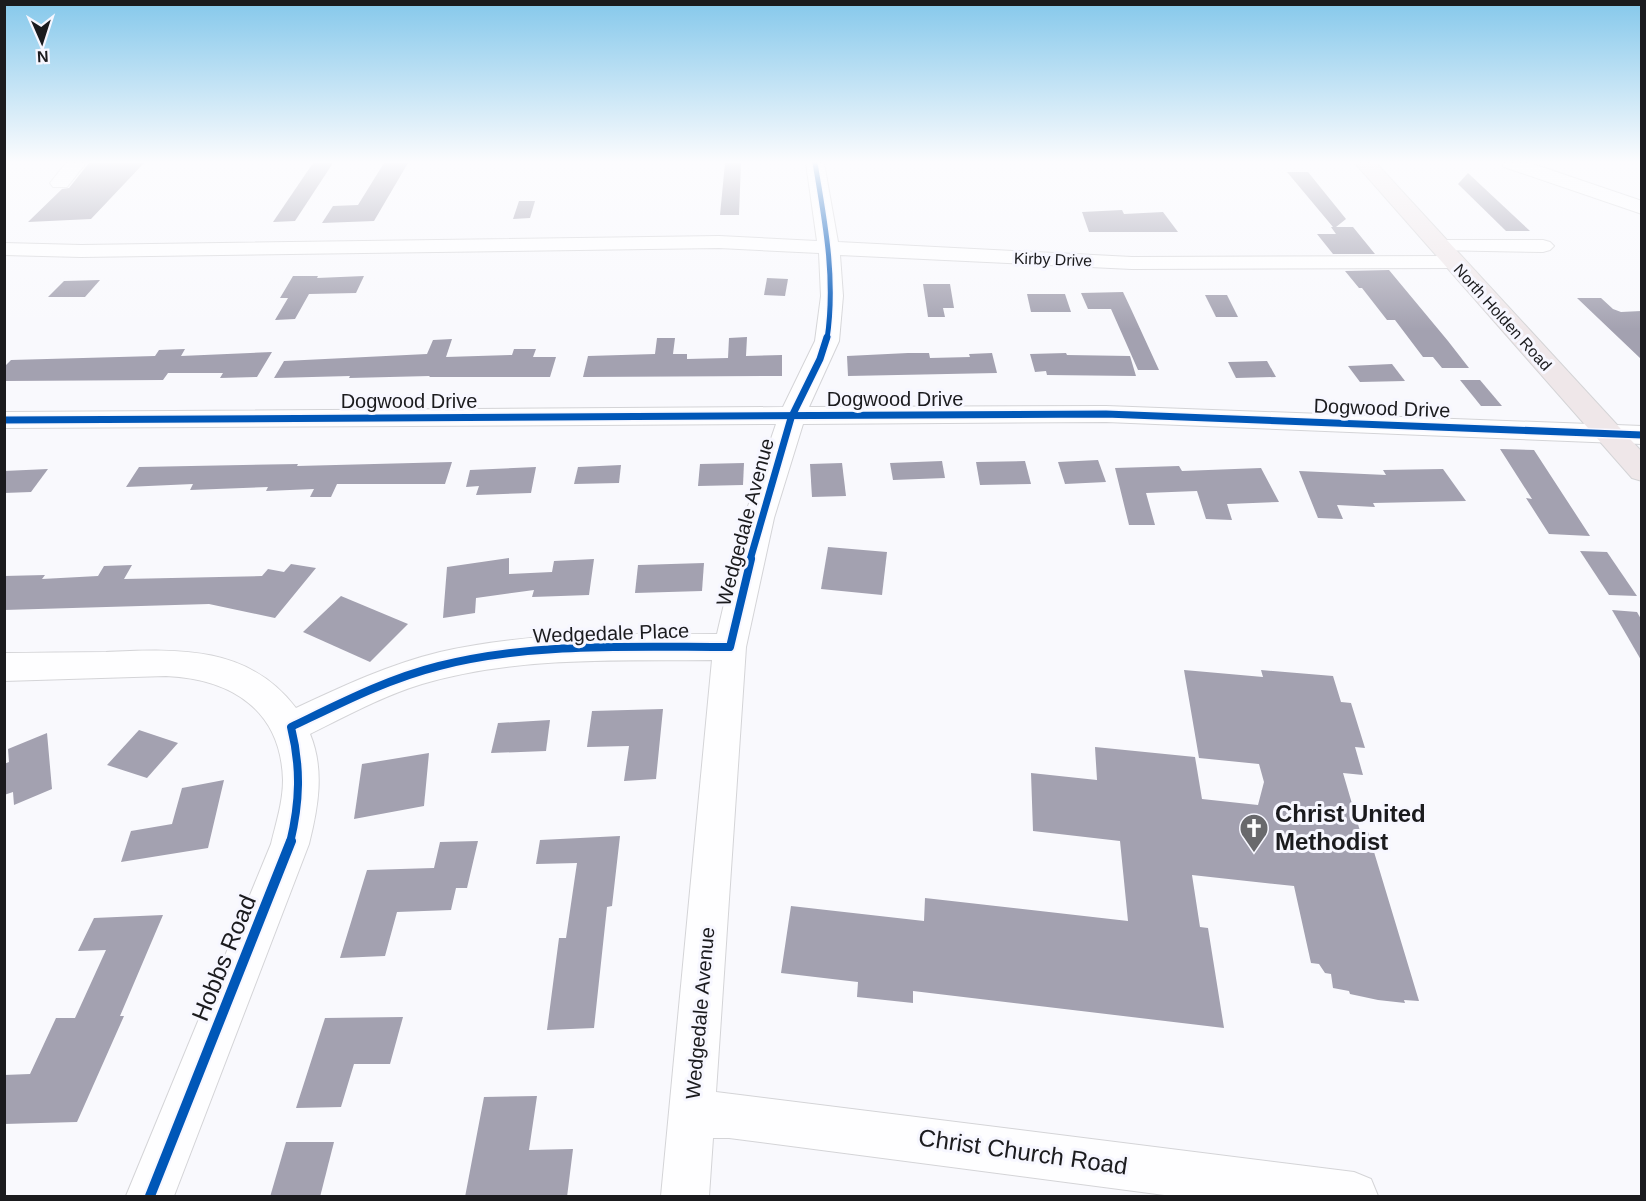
<svg xmlns="http://www.w3.org/2000/svg" width="1646" height="1201" viewBox="0 0 1646 1201" font-family="Helvetica,sans-serif">
<style>
.building{fill:#a3a1b0}
.lines{fill:none;stroke-linecap:round;stroke-linejoin:round}
.minor-casing{stroke:#d4d4d7;stroke-width:2}
.major-casing{stroke:#d4d4d6;stroke-width:2}
.minor{fill:#fefeff;fill-rule:evenodd}
.major{fill:#efe7e9;fill-rule:evenodd}
.cycleway-far3-casing{stroke:#f7f7ff;stroke-width:8}
.cycleway-far2-casing{stroke:#f7f7ff;stroke-width:10}
.cycleway-far1-casing{stroke:#f7f7ff;stroke-width:12}
.cycleway-casing{stroke:#f7f7ff;stroke-width:14}
.cycleway-far3{stroke:#0057b8;stroke-width:5}
.cycleway-far2{stroke:#0057b8;stroke-width:7}
.cycleway-far1{stroke:#0057b8;stroke-width:8}
.cycleway{stroke:#0057b8;stroke-width:10}
.labels{text-anchor:middle;stroke-width:6;stroke-linejoin:round;paint-order:stroke}
.far-street-label{font-size:16px;fill:#1b1b1e;stroke:#f7f7ff}
.street-label{font-size:20px;fill:#1b1b1e;stroke:#f7f7ff}
.near-poi-label{font-size:24px;font-weight:bold;fill:#1b1b1e;stroke:#f7f7ff;text-anchor:start}
.near-street-label{font-size:24px;fill:#1b1b1e;stroke:#f7f7ff}
</style>
<rect width="100%" height="100%" fill="#f9f9fd"/>
<g class="building">
<polygon points="89,163 144,163 91,219 28,222 62,189 69,188"/>
<polygon points="313,163 333,163 295,221 273,222"/>
<polygon points="384,163 408,163 374,221 322,223 333,206 358,205"/>
<polygon points="725,163 741,163 739,215 720,215"/>
<polygon points="1287,172 1308,172 1346,219 1336,227 1353,227 1375,254 1333,254 1317,234 1336,234 1331,227 1333,227"/>
<polygon points="1468,173 1530,231 1506,231 1458,184"/>
<polygon points="519,201 535,201 530,218 513,219"/>
<polygon points="1122,210 1124,214 1163,212 1178,232 1089,232 1082,212"/>
<polygon points="1389,270 1448,341 1469,368 1442,368 1433,357 1423,357 1395,320 1387,320 1362,288 1359,288 1345,271"/>
<polygon points="293,276 318,276 317,278 364,276 356,293 309,294 295,319 275,320 288,298 280,298"/>
<polygon points="767,278 788,279 785,296 764,295"/>
<polygon points="100,280 85,297 48,297 64,281"/>
<polygon points="923,284 950,284 954,308 943,308 945,317 928,317"/>
<polygon points="1123,292 1131,309 1159,370 1138,370 1111,309 1088,309 1081,293"/>
<polygon points="1027,294 1065,294 1071,312 1031,312"/>
<polygon points="1205,295 1227,295 1238,317 1216,317"/>
<polygon points="1577,298 1601,298 1613,309 1621,312 1641,311 1641,359"/>
<polygon points="747,337 746,356 782,355 782,376 583,377 588,356 655,354 657,338 675,338 673,354 687,354 687,359 728,358 729,338"/>
<polygon points="452,339 446,357 512,355 514,349 536,349 533,357 556,357 550,377 429,377 430,376 349,378 350,376 274,378 284,361 427,354 433,340"/>
<polygon points="185,349 181,356 272,352 257,377 220,378 223,373 168,373 163,380 4,381 4,367 11,360 155,356 159,350"/>
<polygon points="908,353 929,353 930,358 970,357 969,354 992,353 997,373 848,376 847,356"/>
<polygon points="1066,353 1067,355 1130,356 1136,376 1047,375 1046,371 1035,372 1030,354"/>
<polygon points="1267,361 1276,377 1236,378 1228,362"/>
<polygon points="1392,364 1405,381 1360,382 1348,366"/>
<polygon points="1460,380 1480,380 1502,406 1481,406"/>
<polygon points="1500,449 1534,450 1590,536 1549,534 1526,498 1532,499"/>
<polygon points="1098,460 1106,482 1065,484 1058,462"/>
<polygon points="942,461 945,478 893,480 890,463"/>
<polygon points="1025,461 1031,484 980,485 976,462"/>
<polygon points="452,462 445,484 337,484 331,497 310,497 314,489 266,491 268,487 190,490 193,484 126,487 139,467 298,464 297,466"/>
<polygon points="744,463 743,485 698,486 700,464"/>
<polygon points="842,463 846,496 812,497 810,464"/>
<polygon points="621,465 619,483 574,484 578,467"/>
<polygon points="1179,466 1182,471 1261,468 1279,502 1227,504 1232,520 1206,519 1197,491 1146,493 1155,525 1129,525 1115,468"/>
<polygon points="536,467 531,493 476,495 479,486 466,487 470,470"/>
<polygon points="48,469 31,492 4,493 4,471"/>
<polygon points="1443,469 1466,501 1373,503 1375,507 1337,505 1343,519 1318,518 1299,471 1386,475 1383,470"/>
<polygon points="828,547 887,552 882,595 821,589"/>
<polygon points="1580,551 1607,552 1637,596 1609,595"/>
<polygon points="509,558 509,574 552,572 554,561 594,559 589,595 532,597 534,590 476,598 475,613 443,618 447,567"/>
<polygon points="704,563 702,591 635,593 638,565"/>
<polygon points="291,564 316,568 275,618 209,604 4,610 4,576 45,575 42,579 98,576 104,566 132,565 124,579 262,576 268,569 284,572"/>
<polygon points="341,596 408,624 370,662 303,632"/>
<polygon points="1612,610 1637,612 1641,619 1641,660"/>
<polygon points="1184,670 1263,677 1261,670 1333,676 1341,702 1351,703 1365,748 1355,747 1363,775 1343,773 1360,831 1368,832 1419,1001 1404,1000 1405,1003 1378,1000 1350,994 1349,991 1333,988 1331,974 1325,973 1319,964 1311,963 1294,886 1192,875 1200,927 1208,928 1224,1028 913,991 913,1003 857,997 858,982 781,973 791,906 924,921 925,898 1128,921 1120,841 1033,831 1031,773 1097,780 1095,747 1195,757 1202,799 1258,805 1264,782 1259,764 1199,758"/>
<polygon points="663,709 656,779 624,781 629,746 587,747 592,711"/>
<polygon points="550,720 546,751 491,753 498,723"/>
<polygon points="139,730 178,743 147,778 107,765"/>
<polygon points="47,733 52,789 14,805 13,792 4,795 4,764 9,762 8,749"/>
<polygon points="429,753 424,806 354,819 362,764"/>
<polygon points="224,780 208,848 121,862 131,831 172,824 182,788"/>
<polygon points="620,836 612,906 607,907 594,1028 547,1030 559,938 566,938 577,863 536,864 540,840"/>
<polygon points="478,841 467,888 456,888 451,910 397,912 385,956 340,958 367,870 434,868 440,842"/>
<polygon points="163,915 120,1016 124,1016 77,1122 4,1124 4,1075 30,1074 56,1018 75,1018 106,950 78,951 94,918"/>
<polygon points="403,1017 390,1064 354,1064 341,1107 296,1108 325,1018"/>
<polygon points="537,1096 529,1150 573,1149 567,1197 465,1197 484,1097"/>
<polygon points="286,1142 334,1142 320,1197 270,1197"/>
</g>
<g class="lines">
<g class="minor-casing">
<g id="minor">
<polygon points="66,163 86,163 67,187 53,187 50,183"/>
<path d="M806,163H824L838,242L1132,257L1454,256L1462,257L1465,262L1462,267L1454,268L1132,269L840,255L843,296L839,341L809,407L1106,406L1642,426V444L1106,422L803,424L774,518L746,647L716,1092L1354,1172L1371,1179L1378,1196H1172L729,1138H713L709,1196H661L712,660C616,661 516,656 422,684C383,696 346,716 310,734C325,770 318,808 309,844L174,1196H126L271,844C276,823 283,802 283,780C281,710 232,679 166,676L4,681V653C38,653 72,652 106,652C178,649 248,645 296,708C343,686 390,664 440,652C531,631 624,634 717,634L744,518L776,424L4,428V412L783,407L815,341L821,296L819,253L719,248L81,257L4,255V243L81,245L719,236L817,241Z"/>
<polygon points="1502,163 1530,163 1642,201 1642,214 1504,167"/>
<polygon points="1440,240 1543,240 1550,242 1554,246 1550,250 1543,252 1433,250 1429,246 1433,242"/>
</g>
</g>
<g class="major-casing">
<polygon id="major" points="1355,163 1376,163 1642,452 1642,481 1632,478"/>
</g>
<use href="#minor" class="minor"/>
<use href="#major" class="major"/>
<g class="cycleway-far3-casing">
<path id="cycleway-far3" d="M815,163C825,222 836,279 827,339"/>
</g>
<g class="cycleway-far2-casing">
<g id="cycleway-far2">
<polyline points="4,420 1106,414 1642,435"/>
<polyline points="750,560 791,418 820,359 827,337"/>
</g>
</g>
<g class="cycleway-far1-casing">
<path id="cycleway-far1" d="M290,843C300,802 301,767 291,727C339,704 387,679 439,666C534,642 633,647 730,647L751,559"/>
</g>
<g class="cycleway-casing">
<polyline id="cycleway" points="150,1196 291,841"/>
</g>
<use href="#cycleway-far3" class="cycleway-far3"/>
<use href="#cycleway-far2" class="cycleway-far2"/>
<use href="#cycleway-far1" class="cycleway-far1"/>
<use href="#cycleway" class="cycleway"/>
</g>
<linearGradient id="sky" x2="0" y2="1"><stop stop-color="#85c8eb"/><stop offset="0.49" stop-color="#fcfcfe"/><stop offset="1" stop-color="#fcfcfe" stop-opacity="0"/></linearGradient>
<rect width="1646" height="331" fill="url(#sky)"/>
<defs>
<g id="church-pin" transform="scale(1.5)"><path d="M0 17L-7.5 6A9.5 9.5 0 1 1 7.5 6Z" fill="#69696c" stroke="#f7f7ff"/><path d="M-1.2-6h2.4v3.5h3.3v2.4h-3.3V6h-2.4V-.1h-3.3v-2.4h3.3Z" fill="#fff"/></g>
</defs>
<g fill-rule="evenodd">
<use href="#church-pin" x="1254" y="828"/>
</g>
<g class="labels">
<g class="far-street-label">
<text transform="translate(1053 259) rotate(2)" y="6">Kirby Drive</text>
<text transform="translate(1503 317) rotate(48)" y="6">North Holden Road</text>
</g>
<g class="street-label">
<text x="895" y="406">Dogwood Drive</text>
<text x="409" y="408">Dogwood Drive</text>
<text transform="translate(1382 408) rotate(2)" y="7">Dogwood Drive</text>
<text transform="translate(745 522) rotate(-75)" y="7">Wedgedale Avenue</text>
<text transform="translate(611 633) rotate(-2)" y="7">Wedgedale Place</text>
<text transform="translate(700 1013) rotate(-85)" y="7">Wedgedale Avenue</text>
</g>
<g class="near-poi-label">
<text x="1275" y="822">Christ United<tspan x="1275" dy="28">Methodist</tspan></text>
</g>
<g class="near-street-label">
<text transform="translate(224 958) rotate(-68)" y="8">Hobbs Road</text>
<text transform="translate(1023 1152) rotate(8)" y="8">Christ Church Road</text>
</g>
</g>
<rect width="1646" height="1201" fill="none" stroke="#1b1b1e" stroke-width="12"/>
<g transform="translate(42 42) rotate(177)" stroke="#f7f7ff" stroke-width="4.5" paint-order="stroke">
<path d="M0-4.5L10 22L0 15L-10 22Z" fill="#1b1b1e"/>
<text y="-9" font-size="16" font-weight="bold" text-anchor="middle" fill="#1b1b1e">N</text>
</g>
</svg>
